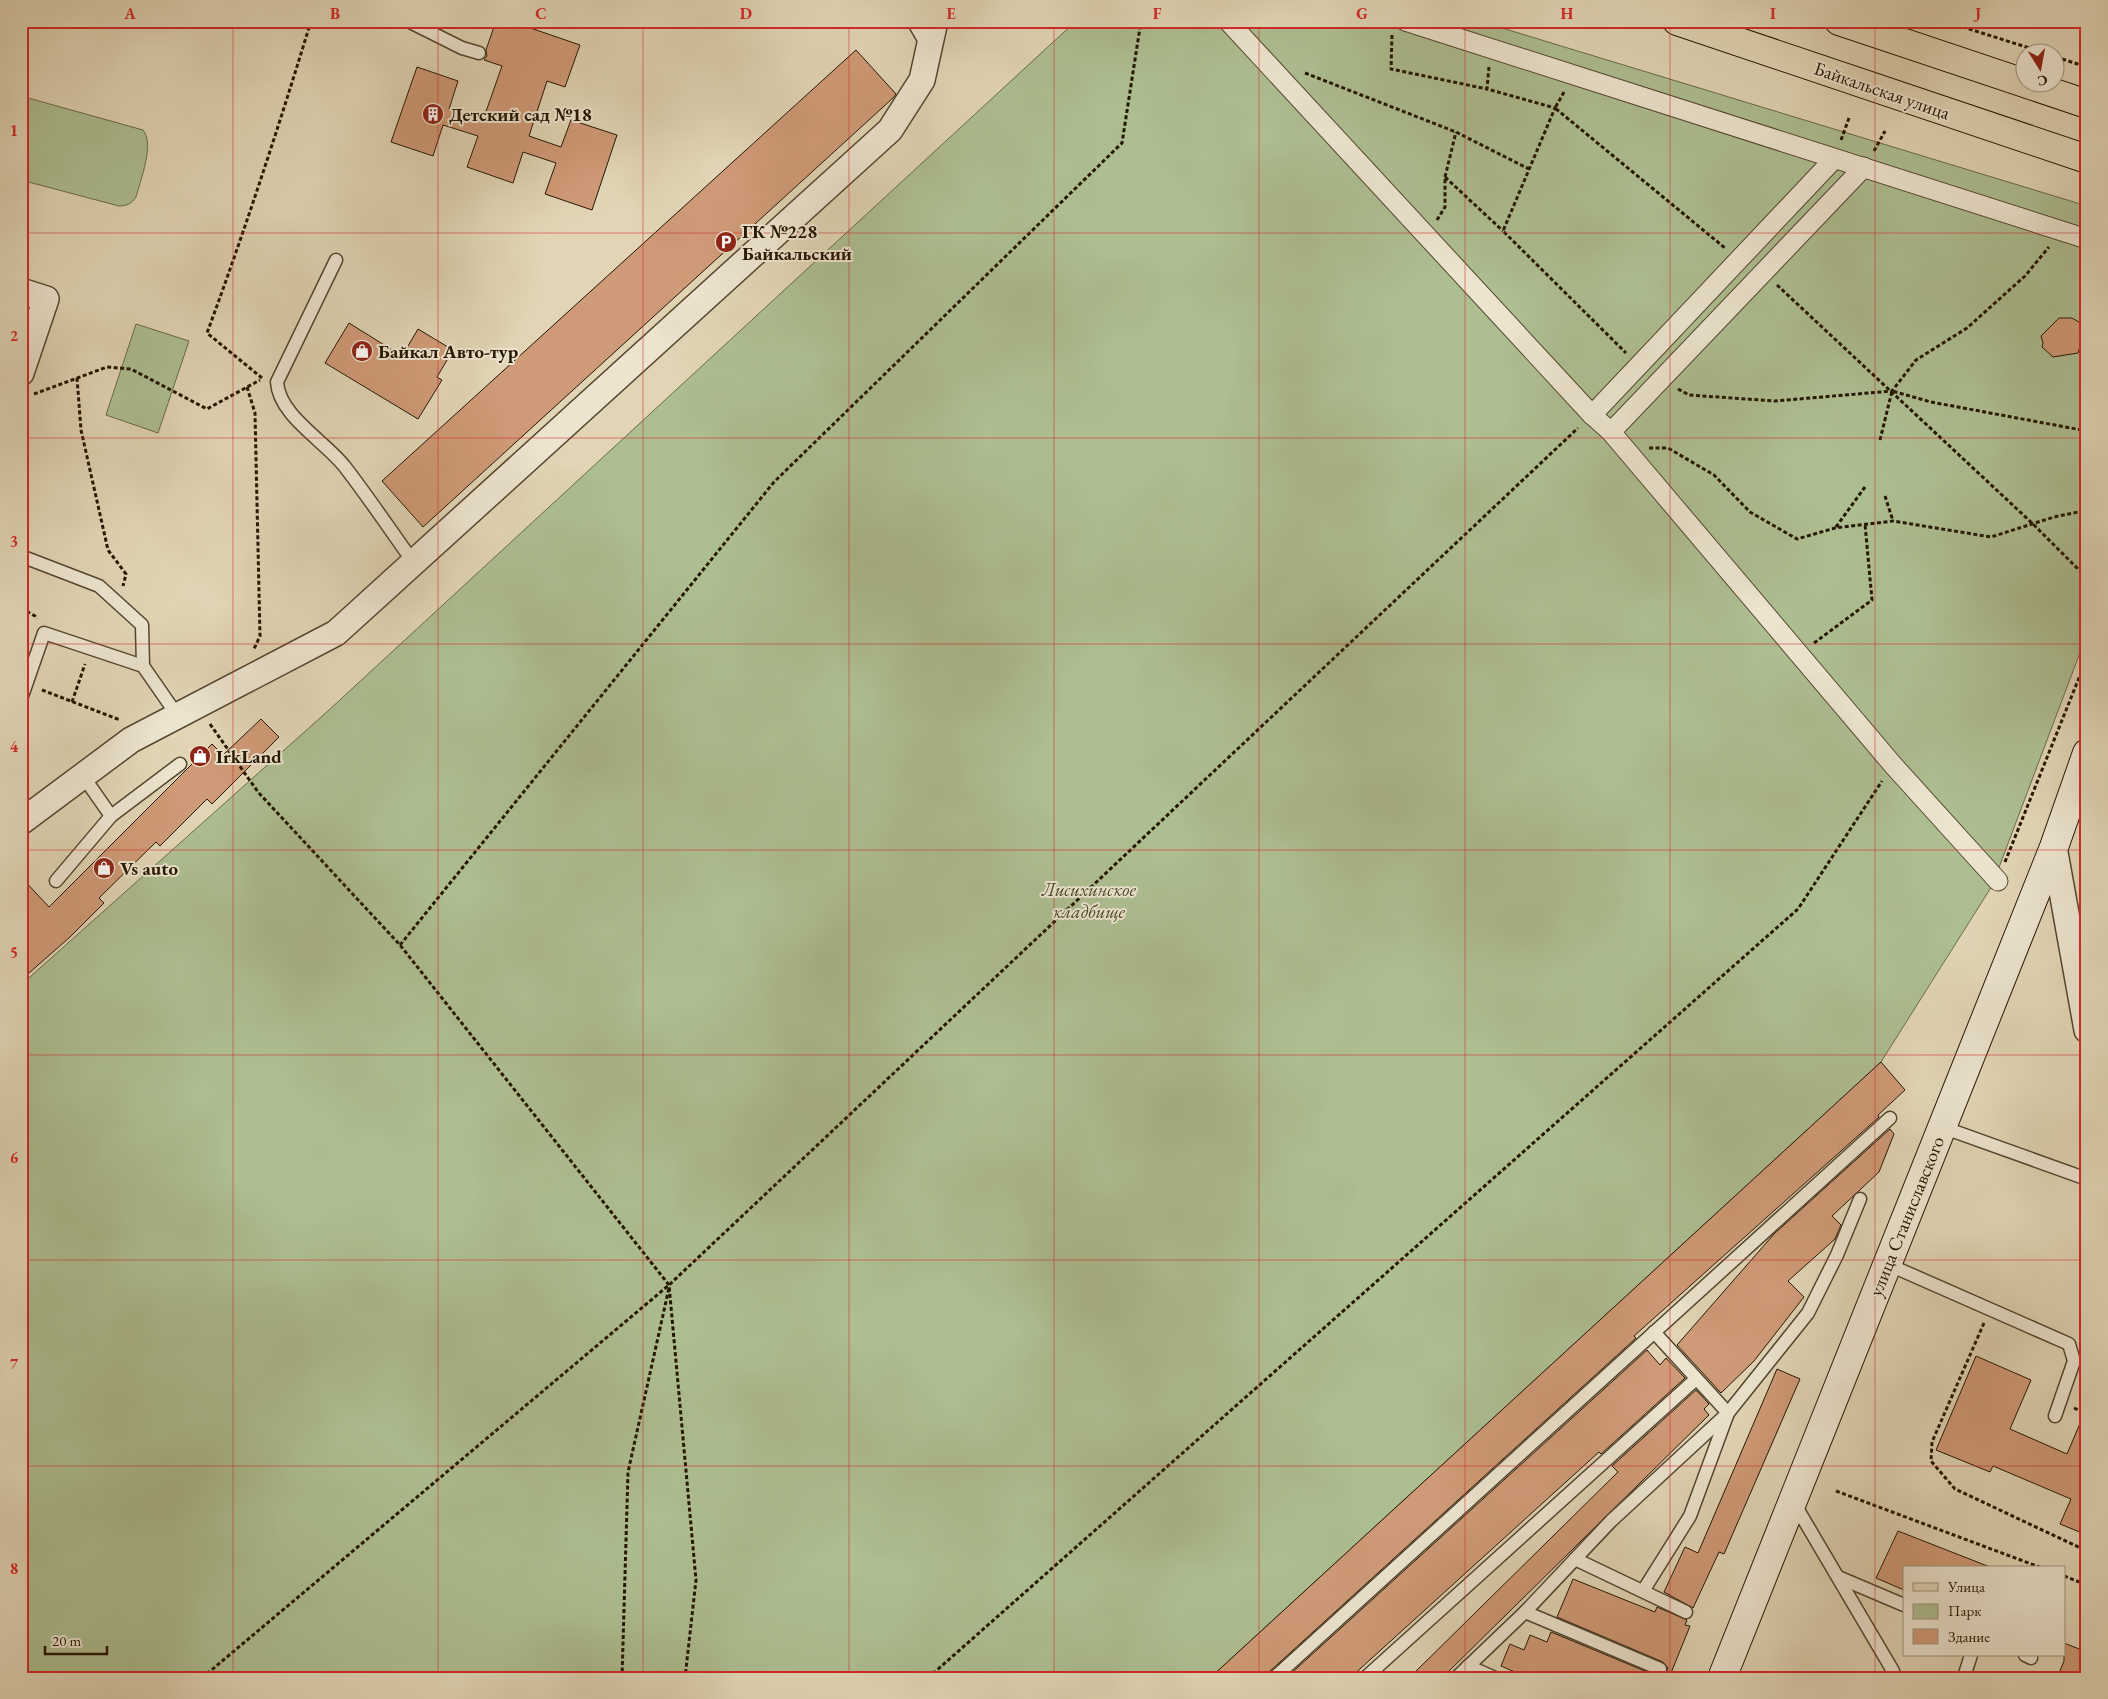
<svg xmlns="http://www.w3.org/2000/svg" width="2108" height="1699" viewBox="0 0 2108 1699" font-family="'EB Garamond',serif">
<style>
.green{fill:#adbe91;stroke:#696a4a}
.building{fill:#cf9a77;stroke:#251602}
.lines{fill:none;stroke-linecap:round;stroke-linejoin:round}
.service-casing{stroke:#54462f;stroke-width:15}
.pedestrian-casing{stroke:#54462f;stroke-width:21}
.minor-casing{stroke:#54462f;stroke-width:28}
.secondary-casing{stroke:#251602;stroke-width:30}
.primary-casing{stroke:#251602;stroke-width:30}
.path{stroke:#251602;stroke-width:3;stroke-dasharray:4 2.5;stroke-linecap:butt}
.service{stroke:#ece4cf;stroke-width:12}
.pedestrian{stroke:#ece4cf;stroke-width:19}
.minor{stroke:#ece4cf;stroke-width:25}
.secondary{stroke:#ece4cf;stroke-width:28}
.primary{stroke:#e1d5b5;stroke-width:28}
.grid{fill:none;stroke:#d62828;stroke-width:1;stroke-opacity:0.55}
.labels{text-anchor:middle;stroke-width:4;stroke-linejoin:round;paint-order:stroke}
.street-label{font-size:19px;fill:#251602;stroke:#ece4cf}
.poi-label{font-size:19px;font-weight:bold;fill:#251602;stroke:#ece4cf;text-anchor:start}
.park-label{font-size:19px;font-style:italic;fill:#4e482d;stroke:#ece4cf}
.neatline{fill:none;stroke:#d62828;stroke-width:2}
.grid-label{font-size:16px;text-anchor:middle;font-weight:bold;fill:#d62828}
</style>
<rect width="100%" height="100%" fill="#e1d5b5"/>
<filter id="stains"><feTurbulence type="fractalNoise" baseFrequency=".004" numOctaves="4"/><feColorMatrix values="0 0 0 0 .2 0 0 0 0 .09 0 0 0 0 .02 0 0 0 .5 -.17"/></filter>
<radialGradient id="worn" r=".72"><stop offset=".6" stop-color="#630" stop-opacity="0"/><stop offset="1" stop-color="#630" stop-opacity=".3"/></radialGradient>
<g class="green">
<polygon points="1076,21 1479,21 2087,206 2087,634 1992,886 1881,1062 1210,1678 21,1678 21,985 329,710"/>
<path d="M21,96L143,130C155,144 140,181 136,197C132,203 127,206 119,206L21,180Z"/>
<polygon points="136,324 189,341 158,433 106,415"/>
</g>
<g class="building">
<polygon points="496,21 510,21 580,45 565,87 547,81 529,136 561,147 571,120 617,135 592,210 545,194 556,163 523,152 513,183 467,167 478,136 443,125 433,156 391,142 417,67 458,81 449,109 483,120 502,66 484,60 487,56 486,50"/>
<polygon points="856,50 896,94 893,98 423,527 382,481"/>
<polygon points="2059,318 2072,318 2087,327 2087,333 2083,337 2078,353 2053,357 2042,347 2043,343 2041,336"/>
<polygon points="349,323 402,356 418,329 453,350 437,377 442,380 418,419 325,363"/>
<polygon points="261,719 279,737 212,804 207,799 160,846 156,842 99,898 104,903 70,937 21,980 21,877 49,907 212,744 223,755"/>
<polygon points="1881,1062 1905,1090 1878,1115 1879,1117 1634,1336 1636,1338 1269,1672 1266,1678 1210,1678"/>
<polygon points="1890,1129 1894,1134 1879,1172 1832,1216 1841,1225 1835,1239 1788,1281 1804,1297 1754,1361 1721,1393 1677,1345 1774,1234"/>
<polygon points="1647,1350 1660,1365 1666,1358 1685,1378 1601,1454 1599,1452 1350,1678 1286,1678"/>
<polygon points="1976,1356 2031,1380 2010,1429 2067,1454 2087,1407 2087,1535 2060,1524 2071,1499 1993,1466 1990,1472 1936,1450"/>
<polygon points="1777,1369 1800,1379 1724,1554 1719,1552 1693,1608 1664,1592 1685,1547 1698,1553"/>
<polygon points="1696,1390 1709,1404 1704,1409 1709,1415 1442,1678 1409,1678 1618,1472 1612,1466"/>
<polygon points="1898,1531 1990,1567 1990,1568 1904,1568 1904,1590 1876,1578"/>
<polygon points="1573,1579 1655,1612 1657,1607 1687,1620 1685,1625 1690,1626 1669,1678 1529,1678 1501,1666 1510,1644 1524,1650 1530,1635 1547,1642 1551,1632 1657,1676 1665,1675 1668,1668 1663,1662 1557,1617"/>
<polygon points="2064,1643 2087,1652 2087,1678 2057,1678 2064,1661"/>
</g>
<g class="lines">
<g class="service-casing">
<g id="service">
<polyline points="408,21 462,48 479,53"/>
<polyline points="913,21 928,47"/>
<path d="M336,260L277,382C279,416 325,441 345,467C369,498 391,531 414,563"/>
<polyline points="21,556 99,586 142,625 143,666"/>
<polyline points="21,699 44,633 143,666 177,715"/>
<polyline points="83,776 111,816 180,764"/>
<polyline points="56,881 111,816"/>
<polyline points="1942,1127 2087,1179"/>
<polyline points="1887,1264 2069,1344 2074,1361 2055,1416"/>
<polyline points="1794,1503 1893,1671 1890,1678"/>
<polyline points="1575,1559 1686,1612"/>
<polyline points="1838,1577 1904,1605"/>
<polyline points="1643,1591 1690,1516 1728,1413 1654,1332"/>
<polyline points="1525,1612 1660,1669"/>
<polyline points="2025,1655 2031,1658"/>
<polyline points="1468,1666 1495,1678"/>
<polyline points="1964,1677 1971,1655"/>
<polyline points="1274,1678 1890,1118"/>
<polyline points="1365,1678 1696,1379"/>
<polyline points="1456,1678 1525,1612 1611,1521 1728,1413 1808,1313 1837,1255 1860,1199"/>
</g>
</g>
<g class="pedestrian-casing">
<g id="pedestrian">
<polyline points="1228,21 1592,415 1611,432 1893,765 1998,881"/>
<polyline points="1405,21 2087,239"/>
<polyline points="1592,415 1834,159"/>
<polyline points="1611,432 1864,167"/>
</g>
</g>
<g class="minor-casing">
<g id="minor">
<polyline points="21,291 46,299 21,373"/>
<polyline points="21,822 131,740 336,633 890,130 922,80 935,21"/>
<polyline points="2054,847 2087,1030"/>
</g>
</g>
<g class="secondary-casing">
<polyline id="secondary" points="1722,1678 2054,847 2087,753"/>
</g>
<g class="primary-casing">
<g id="primary">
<polyline points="1677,21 2087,159"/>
<polyline points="1839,21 2087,104"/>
</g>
</g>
<g class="path">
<polyline points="1944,21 2042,52"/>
<polyline points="1392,35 1391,69 1487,89"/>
<polyline points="2056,57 2087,67"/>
<polyline points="1489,67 1487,89 1555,108 1503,231 1626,353"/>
<polyline points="1305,73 1456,132 1529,169"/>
<polyline points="1564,92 1555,108 1725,248"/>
<polyline points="1841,140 1849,118"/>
<polyline points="1874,151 1885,131"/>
<polyline points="1445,177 1456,132"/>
<polyline points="1437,220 1445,207 1445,177 1503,231"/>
<polyline points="1777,285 2033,524 2087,578"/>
<polyline points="77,378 81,430 108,550 126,574 123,586"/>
<path d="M262,378L207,333C245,230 279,126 311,21"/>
<polyline points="247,387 255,413 260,636 254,649"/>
<polyline points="1678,389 1689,395 1775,401 1892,391 1916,360 1967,328 2025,276 2049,247"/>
<polyline points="34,394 107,367 131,369 207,409 260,380"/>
<polyline points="1880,440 1892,391 1931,402 2087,431"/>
<polyline points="1649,448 1668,448 1714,475 1750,512 1797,539 1835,528 1893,521 1991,537 2054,517 2078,512 2087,515"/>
<polyline points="1885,496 1893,521"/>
<polyline points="1836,527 1865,487"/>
<polyline points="21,608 35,616 37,619"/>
<polyline points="1814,643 1872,600 1865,524"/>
<polyline points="42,690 120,720"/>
<polyline points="72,702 85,664"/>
<polyline points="210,724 258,792 400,945 669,1285 696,1580 685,1678"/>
<polyline points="2005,862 2087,658"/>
<polyline points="400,945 774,482 1122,143 1141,21"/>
<polyline points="1984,1323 1932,1442 1931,1461 1955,1489 2087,1551"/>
<polyline points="2074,1408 2087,1414"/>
<polyline points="1836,1491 2042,1568"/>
<polyline points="2064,1576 2087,1585"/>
<polyline points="202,1678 669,1285 1578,428"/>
<polyline points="622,1678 628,1472 669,1288"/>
<polyline points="928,1678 1798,909 1882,781"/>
</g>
<use href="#service" class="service"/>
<use href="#pedestrian" class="pedestrian"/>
<use href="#minor" class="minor"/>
<use href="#secondary" class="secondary"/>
<use href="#primary" class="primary"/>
</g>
<path class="grid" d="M233,21V1678M438,21V1678M643,21V1678M849,21V1678M1054,21V1678M1259,21V1678M1465,21V1678M1670,21V1678M1875,21V1678M21,233H2087M21,438H2087M21,644H2087M21,850H2087M21,1055H2087M21,1260H2087M21,1466H2087"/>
<defs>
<g id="building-disc" transform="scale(1.125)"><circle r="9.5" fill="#8f2418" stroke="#ece4cf"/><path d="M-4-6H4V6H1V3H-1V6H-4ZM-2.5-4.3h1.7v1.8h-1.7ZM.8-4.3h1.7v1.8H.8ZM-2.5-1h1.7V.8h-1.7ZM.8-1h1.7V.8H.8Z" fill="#fff"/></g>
<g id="parking-disc" transform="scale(1.125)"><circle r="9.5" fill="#8f2418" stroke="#ece4cf"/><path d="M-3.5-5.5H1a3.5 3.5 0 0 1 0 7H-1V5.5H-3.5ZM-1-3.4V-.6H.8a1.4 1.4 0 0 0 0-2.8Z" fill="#fff"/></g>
<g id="shop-disc" transform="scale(1.125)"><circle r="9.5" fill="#8f2418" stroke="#ece4cf"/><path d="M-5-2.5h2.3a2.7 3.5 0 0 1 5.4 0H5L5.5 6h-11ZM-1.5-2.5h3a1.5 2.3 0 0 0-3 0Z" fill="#fff"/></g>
</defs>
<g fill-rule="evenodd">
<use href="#building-disc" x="433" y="114"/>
<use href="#parking-disc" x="726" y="242"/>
<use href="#shop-disc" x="362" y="351"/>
<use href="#shop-disc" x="200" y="756"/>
<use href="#shop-disc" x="104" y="868"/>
</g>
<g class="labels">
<g class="street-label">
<text transform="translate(1882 90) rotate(19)" y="7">Байкальская улица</text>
<text transform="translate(1906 1216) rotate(-68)" y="7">улица Станиславского</text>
</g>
<g class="poi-label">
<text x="449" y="121">Детский сад №18</text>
<text x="742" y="238">ГК №228<tspan x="742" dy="22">Байкальский</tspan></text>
<text x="378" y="358">Байкал Авто-тур</text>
<text x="216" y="763">IrkLand</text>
<text x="120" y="875">Vs auto</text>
</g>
<g class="park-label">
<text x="1089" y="896">Лисихинское<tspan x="1089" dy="22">кладбище</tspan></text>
</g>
</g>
<rect width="2108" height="1699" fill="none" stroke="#e1d5b5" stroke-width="55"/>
<rect x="1903" y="1566" width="162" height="90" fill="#ece4cf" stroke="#9c927d"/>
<rect x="1913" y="1583" width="25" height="8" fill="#e1d5b5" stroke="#9c927d"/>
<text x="1948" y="1592" font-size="15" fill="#251602">Улица</text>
<rect x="1913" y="1604" width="25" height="15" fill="#adbe91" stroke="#9c927d"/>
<text x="1948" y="1616" font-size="15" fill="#251602">Парк</text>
<rect x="1913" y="1629" width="25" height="15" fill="#cf9a77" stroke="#9c927d"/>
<text x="1948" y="1642" font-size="15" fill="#251602">Здание</text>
<g transform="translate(2040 68) rotate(169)"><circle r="24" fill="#ece4cf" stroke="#9c927d"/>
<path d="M0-4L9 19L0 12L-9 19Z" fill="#8f2418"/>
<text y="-8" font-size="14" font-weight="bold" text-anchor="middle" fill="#251602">С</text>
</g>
<path d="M45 1646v8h62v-8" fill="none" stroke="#251602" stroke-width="2.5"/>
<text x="52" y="1646" font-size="15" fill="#251602" stroke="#ece4cf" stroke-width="4" paint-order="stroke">20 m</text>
<rect x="28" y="28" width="2052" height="1644" class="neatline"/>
<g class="grid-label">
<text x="130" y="19">A</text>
<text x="335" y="19">B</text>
<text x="541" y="19">C</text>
<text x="746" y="19">D</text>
<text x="951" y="19">E</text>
<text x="1157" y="19">F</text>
<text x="1362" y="19">G</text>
<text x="1567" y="19">H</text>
<text x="1773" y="19">I</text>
<text x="1978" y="19">J</text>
<text x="14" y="136">1</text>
<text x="14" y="341">2</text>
<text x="14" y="547">3</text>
<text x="14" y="752">4</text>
<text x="14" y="958">5</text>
<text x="14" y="1163">6</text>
<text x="14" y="1369">7</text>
<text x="14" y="1574">8</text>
</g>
<rect width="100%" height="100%" filter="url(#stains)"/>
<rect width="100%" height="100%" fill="url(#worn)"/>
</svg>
